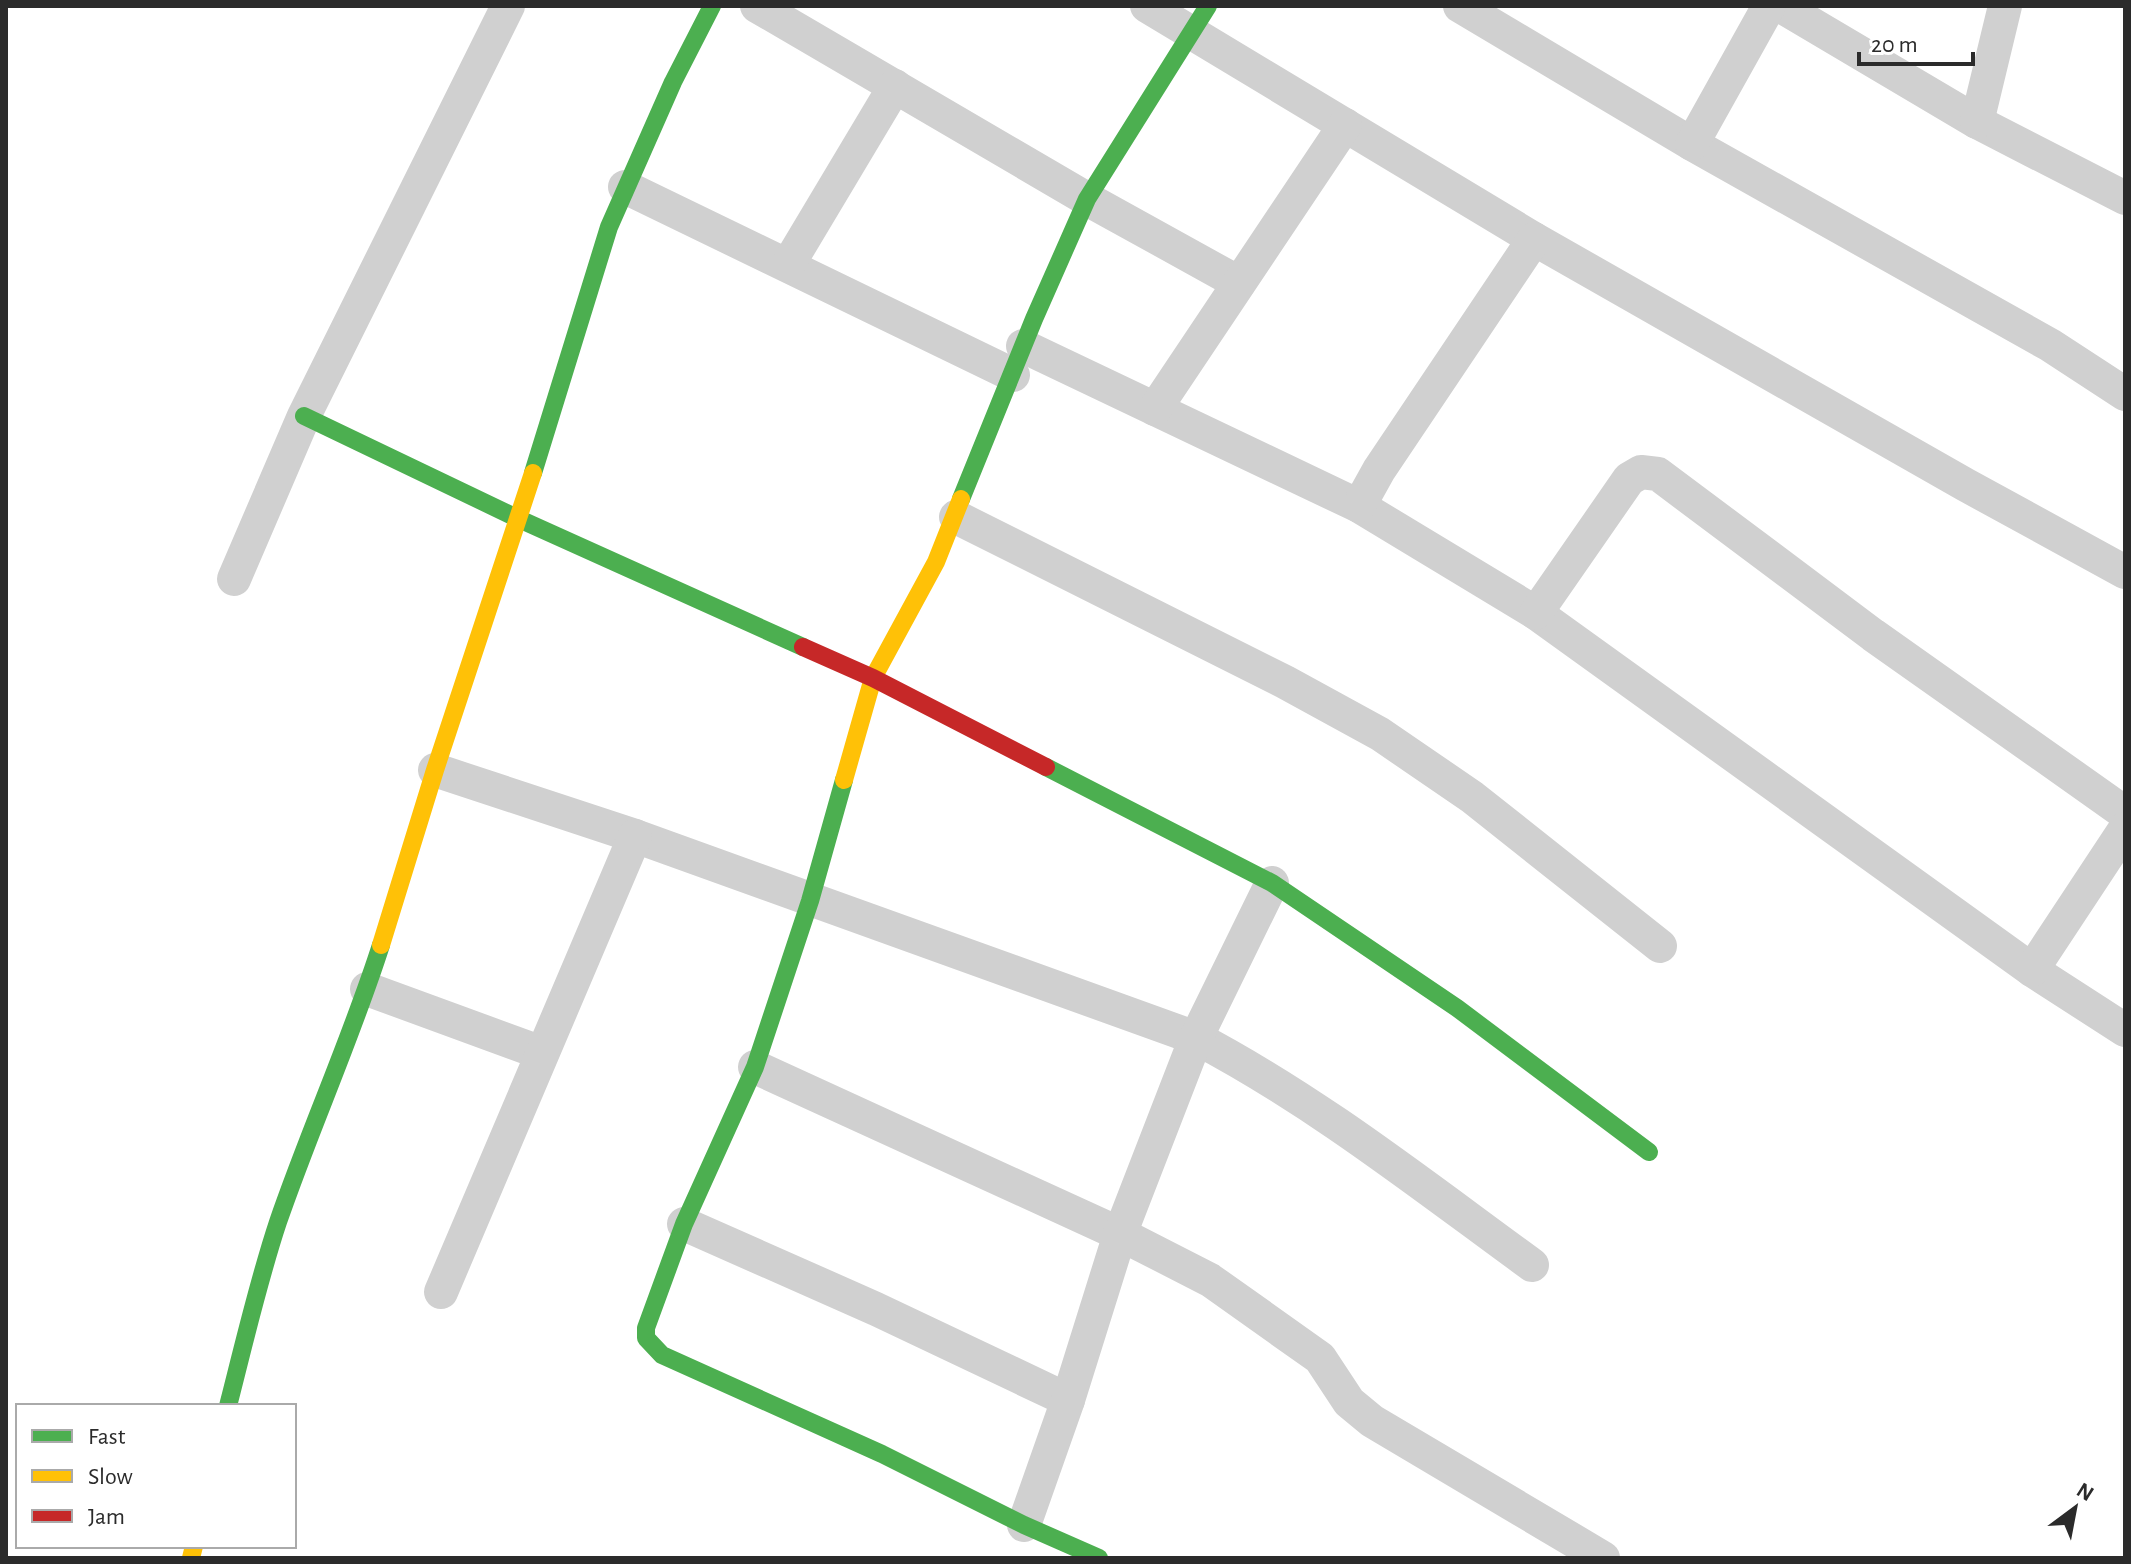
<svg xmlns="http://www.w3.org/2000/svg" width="2131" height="1564" viewBox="0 0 2131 1564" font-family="'Alegreya Sans',sans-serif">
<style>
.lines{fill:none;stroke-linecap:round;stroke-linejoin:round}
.street{stroke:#d0d0d0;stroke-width:34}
.fast{stroke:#4caf50;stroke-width:18}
.slow{stroke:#ffc107;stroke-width:18}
.jam{stroke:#c62828;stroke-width:18}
</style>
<rect width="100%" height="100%" fill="#fff"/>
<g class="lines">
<g class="street">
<polyline points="757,6 1087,199 1239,283"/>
<polyline points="1147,6 1534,239 1966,485 2125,572"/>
<polyline points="1460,6 1692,144 2050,345 2125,394"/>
<polyline points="1781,6 1977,122 2125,198"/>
<polyline points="1977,122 2005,6"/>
<polyline points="1692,144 1769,6"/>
<polyline points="625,187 1013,375"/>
<polyline points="788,265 895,86"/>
<polyline points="1023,346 1359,506 1536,613 2032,970 2125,1030"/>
<polyline points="1155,409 1345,125"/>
<polyline points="1359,506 1379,470 1534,239"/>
<polyline points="956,517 1285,682 1380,734 1472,797 1660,946"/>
<polyline points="234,579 304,416 508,6"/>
<polyline points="1536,613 1629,479 1641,472 1658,474 1873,635 2125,813"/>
<path d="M435,770L635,836L1196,1038C1316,1101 1422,1185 1532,1265"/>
<polyline points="2032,970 2125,829"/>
<polyline points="367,989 542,1053"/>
<polyline points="755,1067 1120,1234 1210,1280 1320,1358 1349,1402 1372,1421 1603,1558"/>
<polyline points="684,1224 876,1309 1068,1400"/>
<polyline points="441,1292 635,836"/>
<polyline points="1024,1525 1068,1400 1120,1234 1196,1038 1272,883"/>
</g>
<g class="fast">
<polyline points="304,416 519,519 803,647"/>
<polyline points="533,473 609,227 673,82 712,6"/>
<polyline points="961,499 1034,319 1087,199 1208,6"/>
<polyline points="1046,767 1272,883 1457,1008 1649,1152"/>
<polyline points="844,780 810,901 755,1067 684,1224 646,1328 646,1338 662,1355 882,1454 1024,1525 1099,1558"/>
<path d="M228,1406C244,1344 258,1282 278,1222C310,1129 351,1039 381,945"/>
</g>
<g class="slow">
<polyline points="844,780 873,678 936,562 961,499"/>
<polyline points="381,945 435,770 533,473"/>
<polyline points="191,1558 194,1546"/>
</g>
<polyline class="jam" points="803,647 873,678 1046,767"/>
</g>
<rect width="2131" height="1564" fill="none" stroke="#2b2b2b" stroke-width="16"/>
<rect x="16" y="1404" width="280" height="144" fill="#ffffff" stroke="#aaaaaa" stroke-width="2"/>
<rect x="32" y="1430" width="40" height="12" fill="#4caf50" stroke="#aaaaaa" stroke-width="2"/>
<text x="88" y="1444" font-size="24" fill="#2b2b2b">Fast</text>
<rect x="32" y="1470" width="40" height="12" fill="#ffc107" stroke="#aaaaaa" stroke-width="2"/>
<text x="88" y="1484" font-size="24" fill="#2b2b2b">Slow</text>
<rect x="32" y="1510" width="40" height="12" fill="#c62828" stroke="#aaaaaa" stroke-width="2"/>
<text x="88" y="1524" font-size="24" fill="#2b2b2b">Jam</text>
<g transform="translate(2075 1508) rotate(32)" stroke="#ffffff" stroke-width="6" paint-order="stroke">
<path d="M0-6L14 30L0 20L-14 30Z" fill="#2b2b2b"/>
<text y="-12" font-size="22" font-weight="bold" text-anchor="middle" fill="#2b2b2b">N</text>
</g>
<path d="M1859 52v12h114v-12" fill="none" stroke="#2b2b2b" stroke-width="4"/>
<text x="1871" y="52" font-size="24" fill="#2b2b2b" stroke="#ffffff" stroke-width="6" paint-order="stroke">20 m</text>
</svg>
